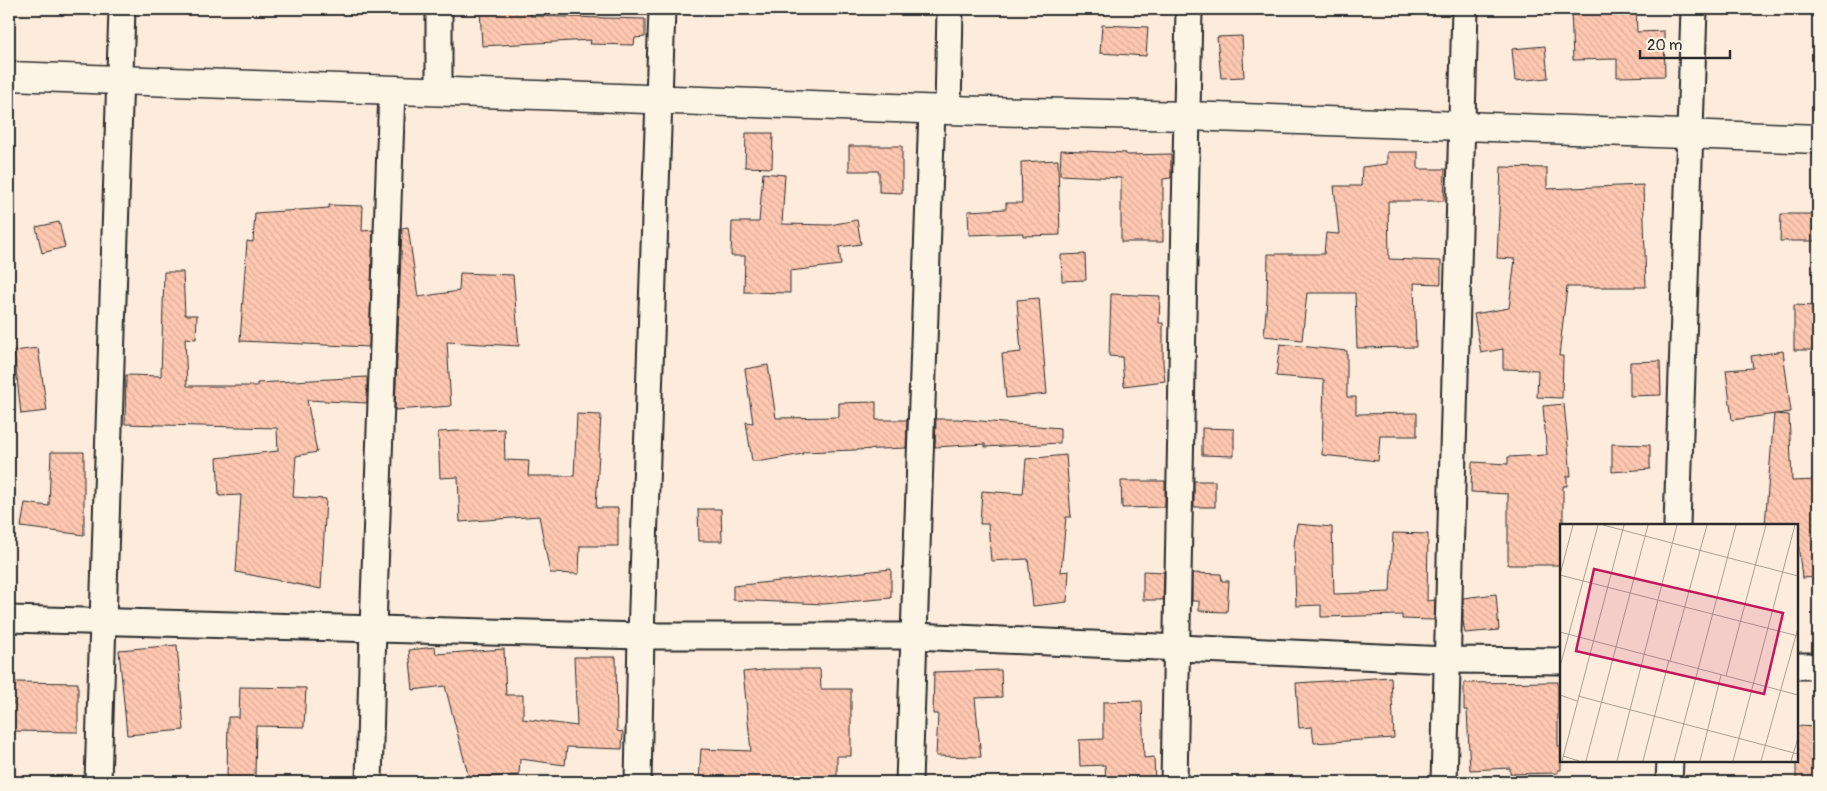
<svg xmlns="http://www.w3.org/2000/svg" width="1827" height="791" viewBox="0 0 1827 791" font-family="Pangolin,sans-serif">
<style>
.building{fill:url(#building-back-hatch);stroke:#2b2b2b}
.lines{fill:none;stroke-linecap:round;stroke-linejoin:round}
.street-casing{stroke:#2b2b2b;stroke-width:29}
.secondary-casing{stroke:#2b2b2b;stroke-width:31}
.street{stroke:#fcf5e5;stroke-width:25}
.secondary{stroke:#fcf5e5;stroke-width:28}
.inset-road{fill:none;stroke:#a99f95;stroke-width:1}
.view{fill:#c2185b;fill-opacity:0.15;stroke:#c2185b;stroke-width:2.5}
.inset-edge{fill:none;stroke:#2b2b2b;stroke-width:2.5}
</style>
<defs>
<pattern id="building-back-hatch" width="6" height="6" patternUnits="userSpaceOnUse" patternTransform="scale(1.25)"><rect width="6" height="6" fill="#ffc8b1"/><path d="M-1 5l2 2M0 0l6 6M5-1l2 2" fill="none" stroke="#dbac98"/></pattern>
</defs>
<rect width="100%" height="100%" fill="#fdecdb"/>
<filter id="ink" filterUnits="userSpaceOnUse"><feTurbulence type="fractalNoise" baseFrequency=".02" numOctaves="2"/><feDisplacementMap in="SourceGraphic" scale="10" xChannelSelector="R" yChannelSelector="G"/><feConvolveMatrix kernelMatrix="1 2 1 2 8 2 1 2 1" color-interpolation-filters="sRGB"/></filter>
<g filter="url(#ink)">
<g class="building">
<polygon points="480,9 535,9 530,16 645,19 645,37 635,38 634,45 590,44 591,40 482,46"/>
<polygon points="1571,9 1636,9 1637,32 1664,31 1665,76 1617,77 1617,59 1573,60"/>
<polygon points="1102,25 1148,27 1146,56 1100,53"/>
<polygon points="1242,36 1244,77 1221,78 1217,37"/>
<polygon points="1545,46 1548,78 1515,81 1512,49"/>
<polygon points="746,133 773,133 772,168 745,167"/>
<polygon points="849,146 902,146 902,193 879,192 879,171 849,171"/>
<polygon points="1061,150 1126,153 1126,155 1171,154 1171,178 1163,179 1163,242 1121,242 1121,178 1060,175"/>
<polygon points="1387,152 1418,152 1418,169 1445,169 1444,201 1388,201 1389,259 1441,261 1441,284 1414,283 1416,347 1357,348 1355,293 1307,293 1302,340 1264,336 1267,299 1268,254 1324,254 1326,233 1339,234 1334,186 1361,186 1362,167 1387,164"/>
<polygon points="1058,160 1060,235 1023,236 1023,233 969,235 968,211 1006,209 1006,203 1022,203 1021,162"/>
<polygon points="1501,167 1547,168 1547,189 1643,185 1646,287 1567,287 1559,356 1563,356 1562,398 1537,397 1538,370 1503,369 1503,349 1481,353 1474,314 1509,308 1515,259 1497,258"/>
<polygon points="763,173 785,175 782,224 830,225 857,220 861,244 839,247 841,265 790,271 790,293 744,292 745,256 731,256 732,222 759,222"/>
<polygon points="329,205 363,206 362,231 373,230 369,347 240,341 247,241 253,242 255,213 329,208"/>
<polygon points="1781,214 1818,214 1818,241 1780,241"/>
<polygon points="59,222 65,247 42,253 36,227"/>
<polygon points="408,227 418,297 459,291 460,273 513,275 519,346 447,342 451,406 395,410 402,228"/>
<polygon points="1085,254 1086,280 1062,281 1061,255"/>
<polygon points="164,272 183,272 185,315 197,315 196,339 185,338 187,386 257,386 257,383 367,377 367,403 307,400 317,452 296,456 293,497 326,499 321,589 236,572 241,495 219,496 217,458 278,451 277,428 125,424 126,375 161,376"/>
<polygon points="1111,294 1160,296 1159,323 1163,323 1163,363 1165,381 1124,386 1122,357 1109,356"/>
<polygon points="1039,298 1047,394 1006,398 1002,354 1021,352 1017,300"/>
<polygon points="1794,305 1818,306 1818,350 1794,350"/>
<polygon points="1280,344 1347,351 1347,397 1356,397 1356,414 1417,413 1417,436 1380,436 1378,461 1322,455 1324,380 1276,376"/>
<polygon points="38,348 47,411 21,414 14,351"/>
<polygon points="1783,351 1791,412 1732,420 1726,370 1753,368 1751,356"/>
<polygon points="1660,361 1661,395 1630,396 1630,362"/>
<polygon points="768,365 776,418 839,417 839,403 876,402 876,420 907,420 906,448 803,452 803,454 763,461 752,461 746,422 753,423 745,369"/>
<polygon points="1564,404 1571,476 1567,476 1567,486 1563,486 1563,525 1561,525 1561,565 1508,565 1508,494 1471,492 1472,462 1508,464 1508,457 1547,455 1543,406"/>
<polygon points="577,414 601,415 596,508 618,508 618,546 580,546 579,574 550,573 539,516 460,522 458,477 440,478 438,432 504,429 505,460 529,461 528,476 574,476"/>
<polygon points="1774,414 1789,415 1792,481 1817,480 1818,577 1802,578 1796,525 1765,525"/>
<polygon points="936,419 958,419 1060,428 1060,443 985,447 985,444 935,447"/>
<polygon points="1202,428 1234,429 1234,456 1202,455"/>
<polygon points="1612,444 1650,445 1650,469 1612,472"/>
<polygon points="51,452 84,452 84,535 21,527 25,503 49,506"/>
<polygon points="1066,455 1071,517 1066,517 1061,572 1069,571 1067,602 1033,606 1028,559 991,561 988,524 980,524 982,491 1023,494 1026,459"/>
<polygon points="1121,481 1165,481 1165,507 1122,508"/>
<rect x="1194" y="481" width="21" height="26"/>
<polygon points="698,509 721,509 722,541 699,541"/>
<polygon points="1297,524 1332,527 1334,594 1390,592 1393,533 1428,534 1427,601 1435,600 1434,620 1402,619 1402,615 1321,617 1321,605 1296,606 1294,545"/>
<polygon points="891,569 891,598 824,604 733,600 733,586"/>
<polygon points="1143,571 1164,572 1163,600 1143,600"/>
<polygon points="1192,573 1221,574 1222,581 1229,581 1227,612 1199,611 1199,601 1192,601"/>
<polygon points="1496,594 1499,630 1465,633 1463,621 1463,598"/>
<polygon points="177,645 184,730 127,735 119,650"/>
<polygon points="435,647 436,654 504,649 506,695 523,695 523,719 577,726 574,657 616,657 617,731 623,732 622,749 567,747 565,765 520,759 519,775 469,778 445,686 413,690 409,650"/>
<polygon points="772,669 820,669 821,689 851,689 851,756 837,756 837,782 699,782 701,749 751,751 743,672"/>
<polygon points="1001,670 1002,697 975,698 981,757 936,756 938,714 933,714 934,672"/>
<polygon points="1391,677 1394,738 1314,743 1312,727 1299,728 1296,683"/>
<polygon points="15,682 78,683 78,732 9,731 9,704 13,704 12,688 15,688"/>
<polygon points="1558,682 1558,746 1561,746 1561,770 1558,770 1558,773 1510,774 1510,768 1470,770 1467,710 1464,710 1464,683"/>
<polygon points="240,687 306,688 304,727 256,726 255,778 227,778 228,717 239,717"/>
<polygon points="1142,701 1144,758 1154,757 1155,782 1106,782 1105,765 1080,766 1079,740 1103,739 1103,702"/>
<polygon points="1796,726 1818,727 1818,782 1796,782"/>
</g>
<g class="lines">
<g class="street-casing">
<g id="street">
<polyline points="439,91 439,9"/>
<polyline points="948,110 950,9"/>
<polyline points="1677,525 1694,9"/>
<polyline points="9,619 641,636 914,636 1447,660 1561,661"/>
<polyline points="1796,666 1818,666"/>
<polyline points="98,782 122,9"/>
<polyline points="369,782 373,628 392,90"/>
<polyline points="638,782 641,636 662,9"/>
<polyline points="909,782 932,109"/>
<polyline points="1174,782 1189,9"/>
<polyline points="1444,782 1465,9"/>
<polyline points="1669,782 1670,760"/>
</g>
</g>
<g class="secondary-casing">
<polyline id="secondary" points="9,76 948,110 1186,116 1818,139"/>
</g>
<use href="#street" class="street"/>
<use href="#secondary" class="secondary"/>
</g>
</g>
<g transform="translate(1560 524)">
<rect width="238" height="238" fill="#fdecdb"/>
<path class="inset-road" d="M43,1L238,52M0,51L238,112M0,51L13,1M0,108L238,171M110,137L147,1M0,143L38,1M166,152L206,1M0,171L17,177M18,172L238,230M3,232L19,237M2,237L64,1M26,237L88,1M57,237L117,1M83,237L109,136M114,237L176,1M140,237L161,151M173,237L235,1M201,237L238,104M231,237L238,214"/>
<path class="view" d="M34,45L223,89L204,170L16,127Z"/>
<rect width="238" height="238" class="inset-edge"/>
</g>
<rect width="1827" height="791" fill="none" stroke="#fcf5e5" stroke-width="30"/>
<rect x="15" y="15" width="1797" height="761" fill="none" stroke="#2b2b2b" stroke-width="2" filter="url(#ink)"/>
<path d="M1640 50v8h90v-8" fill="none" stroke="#2b2b2b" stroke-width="2.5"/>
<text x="1647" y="50" font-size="15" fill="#2b2b2b" stroke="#fcf5e5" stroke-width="4" paint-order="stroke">20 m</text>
</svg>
